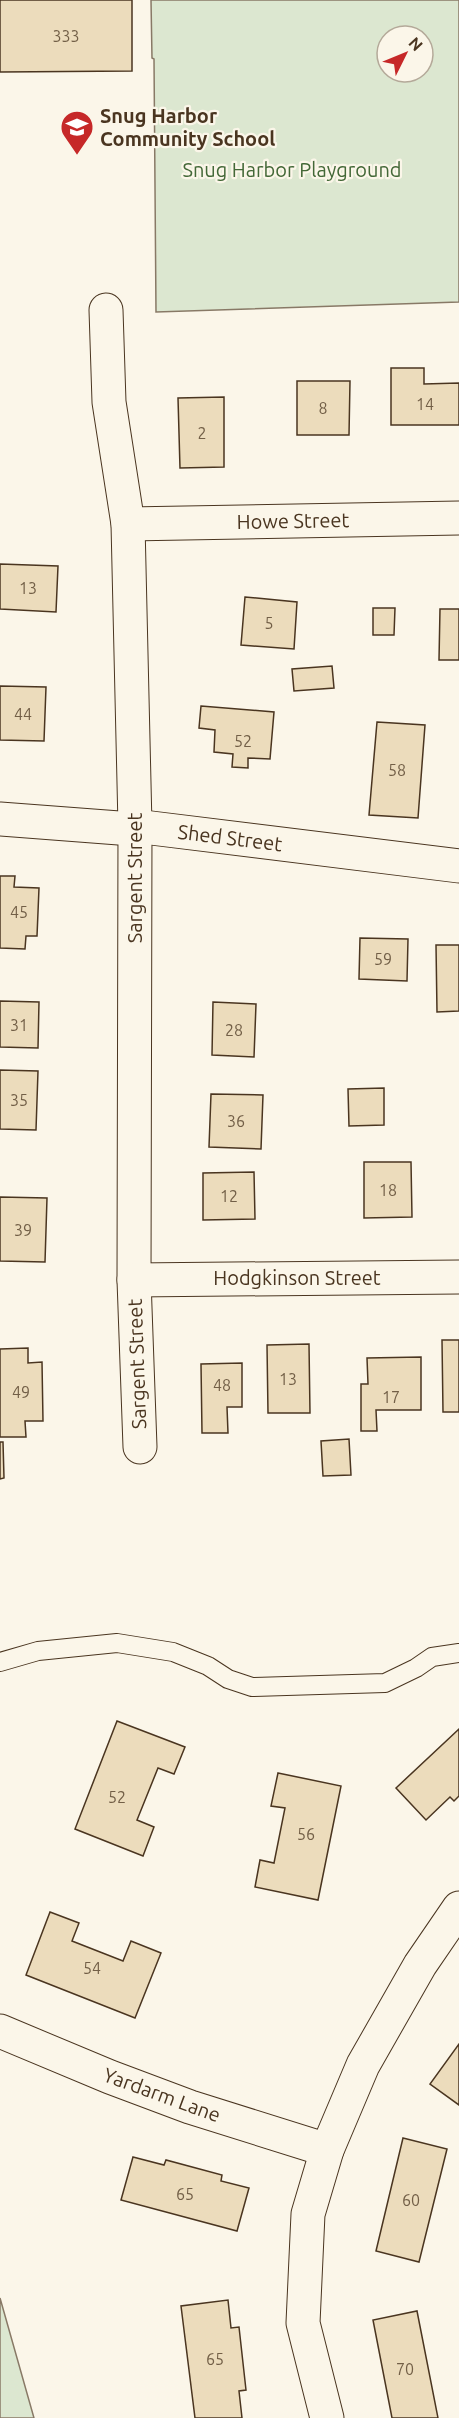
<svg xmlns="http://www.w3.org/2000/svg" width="459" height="2418" viewBox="0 0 459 2418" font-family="Ubuntu,sans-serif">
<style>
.green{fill:#dce7d0;stroke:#887966;stroke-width:1.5;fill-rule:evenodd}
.building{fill:#ecdcbc;stroke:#4a3520;stroke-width:1.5}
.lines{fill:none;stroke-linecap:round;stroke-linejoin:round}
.service-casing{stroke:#4a3520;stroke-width:20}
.minor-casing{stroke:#4a3520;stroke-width:35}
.service{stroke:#fbf6e9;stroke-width:18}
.minor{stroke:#fbf6e9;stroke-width:33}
.labels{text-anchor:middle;stroke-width:4.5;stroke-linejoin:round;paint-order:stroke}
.number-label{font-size:16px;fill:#725f47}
.poi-label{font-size:20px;font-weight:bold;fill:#4a3520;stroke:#fbf6e9;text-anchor:start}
.park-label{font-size:20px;fill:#436837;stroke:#fbf6e9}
.street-label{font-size:20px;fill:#4a3520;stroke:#fbf6e9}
</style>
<rect width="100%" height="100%" fill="#fbf6e9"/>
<g class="green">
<path d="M151,0H459V302L156,312L154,59L152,58ZM387,36H423V72H387Z"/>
<polygon points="0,2298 34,2418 0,2418"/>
</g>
<g class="building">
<polygon points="0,0 132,0 132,71 0,72"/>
<polygon points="391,368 424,368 424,384 459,383 459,425 391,425"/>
<polygon points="297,381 350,381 349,435 297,435"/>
<polygon points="224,397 224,467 180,468 178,398"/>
<polygon points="0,564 58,566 56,612 0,609"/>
<polygon points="245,597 297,602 294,649 241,645"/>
<polygon points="373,608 395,608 394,635 373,635"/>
<polygon points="440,609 459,609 459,660 439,660"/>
<polygon points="332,666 334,688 294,691 292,669"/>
<polygon points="0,686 46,687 44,741 0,740"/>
<polygon points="201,706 274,712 270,759 248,758 248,768 232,767 233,754 214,752 215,730 199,728"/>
<polygon points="377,722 425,725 418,818 369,815"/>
<polygon points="0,876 15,876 14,887 39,888 37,936 26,936 25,949 0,948"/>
<polygon points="360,938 408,939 407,981 359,979"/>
<polygon points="436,945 459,945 459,1011 437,1012"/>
<polygon points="0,1001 39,1002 38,1048 0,1047"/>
<polygon points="213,1002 256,1004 254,1057 212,1055"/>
<polygon points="0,1070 38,1071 36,1130 0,1129"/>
<polygon points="384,1088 384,1125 349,1126 348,1089"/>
<polygon points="211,1094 263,1095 261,1149 209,1147"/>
<polygon points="364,1162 411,1162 412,1217 364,1218"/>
<polygon points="254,1172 255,1219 203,1220 203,1173"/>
<polygon points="0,1197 47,1198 45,1262 0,1261"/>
<polygon points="442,1340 459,1340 459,1412 443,1412"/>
<polygon points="309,1344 310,1413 268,1413 267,1345"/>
<polygon points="28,1348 28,1363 42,1362 43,1421 25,1421 26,1437 0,1437 0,1349"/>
<polygon points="421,1357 421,1410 376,1410 377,1431 361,1431 361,1384 368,1384 367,1358"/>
<polygon points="242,1363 242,1407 227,1407 228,1433 202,1433 201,1364"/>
<polygon points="349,1439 351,1475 323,1476 321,1441"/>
<polygon points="0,1442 3,1442 4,1478 0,1479"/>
<polygon points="117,1721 185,1747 174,1774 158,1768 137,1820 154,1827 143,1856 75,1829"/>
<polygon points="459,1729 459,1796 454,1801 450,1797 426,1820 396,1788"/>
<polygon points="278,1773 341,1786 318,1900 255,1887 260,1860 274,1863 285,1808 271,1806"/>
<polygon points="50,1912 79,1923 72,1941 123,1961 131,1941 161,1953 135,2018 26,1975"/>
<polygon points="459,2044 459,2105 430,2084"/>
<polygon points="403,2138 447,2149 419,2262 376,2251"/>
<polygon points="133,2157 164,2165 166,2160 222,2175 221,2181 249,2188 237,2231 121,2200"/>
<polygon points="228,2300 231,2328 239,2327 246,2390 239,2391 242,2418 195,2418 181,2306"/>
<polygon points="417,2311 438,2418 392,2418 373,2320"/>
</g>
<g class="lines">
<g class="service-casing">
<polyline id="service" points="0,1662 38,1651 117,1643 173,1652 208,1666 228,1679 252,1687 385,1683 416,1668 432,1657 459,1653"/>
</g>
<g class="minor-casing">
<g id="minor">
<polyline points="106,310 109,402 128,524 135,826 134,1280 140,1447"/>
<polyline points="128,524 459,518"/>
<polyline points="0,819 119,828 135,826 459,866"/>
<polyline points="134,1280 459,1277"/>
<polyline points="0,2031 110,2077 190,2107 327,2150"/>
<polyline points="327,2418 303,2323 308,2214 327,2150 363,2065 420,1965 459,1908"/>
</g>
</g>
<use href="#service" class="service"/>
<use href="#minor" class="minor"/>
</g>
<defs>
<g id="school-pin" transform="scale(1.725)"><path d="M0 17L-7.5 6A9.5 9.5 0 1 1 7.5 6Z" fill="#c62828" stroke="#fbf6e9"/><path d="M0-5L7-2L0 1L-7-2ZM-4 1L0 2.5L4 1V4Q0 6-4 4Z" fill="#fff"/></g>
</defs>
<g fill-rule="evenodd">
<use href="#school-pin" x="77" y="127"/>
</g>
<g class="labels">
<g class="number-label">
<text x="66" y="42">333</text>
<text x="425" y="410">14</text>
<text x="323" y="414">8</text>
<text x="202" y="439">2</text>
<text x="28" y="594">13</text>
<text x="269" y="629">5</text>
<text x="23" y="720">44</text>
<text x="243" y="747">52</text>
<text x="397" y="776">58</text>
<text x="19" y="918">45</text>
<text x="383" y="965">59</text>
<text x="19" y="1031">31</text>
<text x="234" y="1036">28</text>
<text x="19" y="1106">35</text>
<text x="236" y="1127">36</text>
<text x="388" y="1196">18</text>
<text x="229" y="1202">12</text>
<text x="23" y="1236">39</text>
<text x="288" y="1385">13</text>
<text x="222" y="1391">48</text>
<text x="21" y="1398">49</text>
<text x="391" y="1403">17</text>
<text x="117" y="1803">52</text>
<text x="306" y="1840">56</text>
<text x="92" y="1974">54</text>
<text x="185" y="2200">65</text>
<text x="411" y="2206">60</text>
<text x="215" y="2365">65</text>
<text x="405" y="2375">70</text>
</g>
<g class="poi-label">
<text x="100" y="123">Snug Harbor<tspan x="100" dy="23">Community School</tspan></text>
</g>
<g class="park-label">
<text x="292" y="177">Snug Harbor Playground</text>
</g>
<g class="street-label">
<text transform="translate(293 521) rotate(-1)" y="7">Howe Street</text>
<text transform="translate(230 838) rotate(7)" y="7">Shed Street</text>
<text transform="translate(135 878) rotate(-90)" y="7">Sargent Street</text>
<text x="297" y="1285">Hodgkinson Street</text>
<text transform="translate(137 1364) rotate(-92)" y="7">Sargent Street</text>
<text transform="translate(162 2095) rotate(20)" y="7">Yardarm Lane</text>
</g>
</g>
<g transform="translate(405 54) rotate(47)"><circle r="28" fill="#fbf6e9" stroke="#b4a999" stroke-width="1.5"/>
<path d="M0-4.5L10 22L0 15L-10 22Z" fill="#c62828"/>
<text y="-9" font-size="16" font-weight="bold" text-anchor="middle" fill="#4a3520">N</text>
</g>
</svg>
